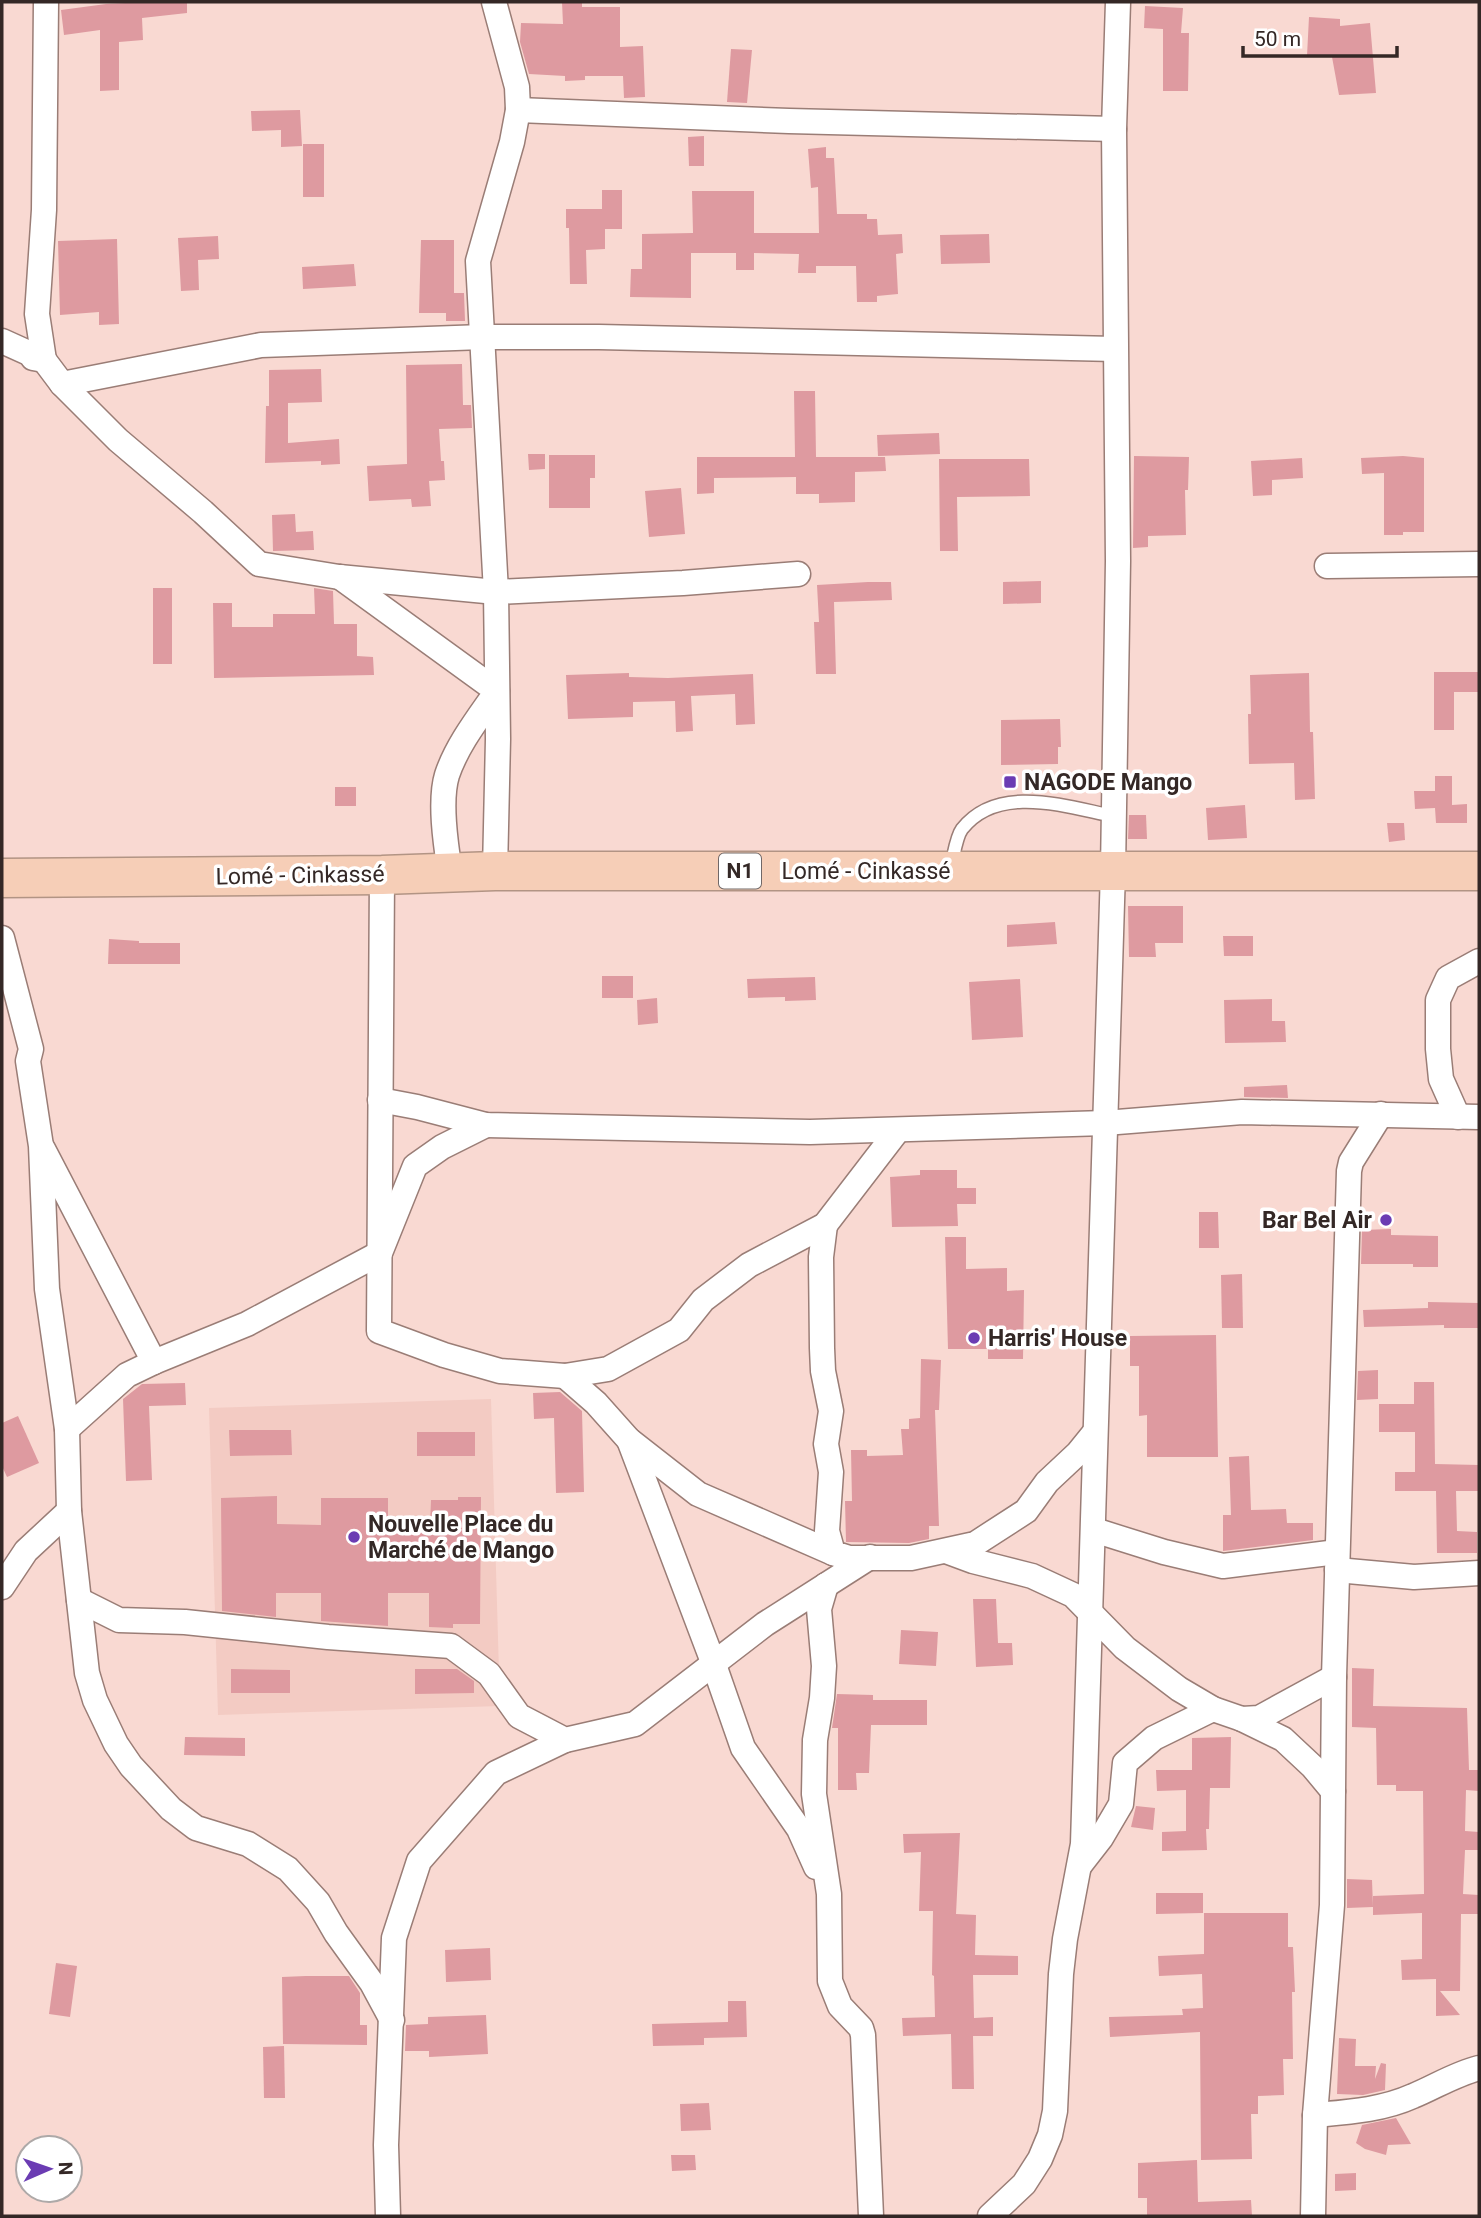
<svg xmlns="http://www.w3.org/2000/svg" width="1481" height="2218" viewBox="0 0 1481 2218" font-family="Roboto,sans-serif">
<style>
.built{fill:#f3cbc3}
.building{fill:#de9aa0}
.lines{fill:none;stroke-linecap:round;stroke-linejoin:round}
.lane-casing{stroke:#9a7d76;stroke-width:15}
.street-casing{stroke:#9a7d76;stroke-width:27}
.highway-casing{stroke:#b29484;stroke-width:41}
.lane{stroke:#fff;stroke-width:12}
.street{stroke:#fff;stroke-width:24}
.highway{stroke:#f6ceb7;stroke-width:38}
.poi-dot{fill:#6b3cb3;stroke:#fff;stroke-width:2.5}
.labels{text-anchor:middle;stroke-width:7;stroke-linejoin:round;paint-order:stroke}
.shield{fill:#fff;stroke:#716867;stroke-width:2}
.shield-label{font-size:21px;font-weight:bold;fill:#342826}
.poi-label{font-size:23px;font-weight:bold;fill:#342826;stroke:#fff;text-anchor:start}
.street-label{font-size:23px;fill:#342826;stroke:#fff}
</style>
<rect width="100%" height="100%" fill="#f9d9d2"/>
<polygon class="built" points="491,1399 500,1706 218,1715 209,1408"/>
<g class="building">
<polygon points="145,2 187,2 187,13 142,18 143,40 119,42 119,90 100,91 100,30 64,35 61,10 106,4"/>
<polygon points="562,2 582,2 582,7 620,7 620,47 643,46 645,97 624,98 623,76 585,76 585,80 565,81 565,76 529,74 520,42 521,23 563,24"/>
<polygon points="1145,6 1183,8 1181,33 1189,33 1188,91 1163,91 1163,29 1144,28"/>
<polygon points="1309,17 1340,19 1340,26 1370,23 1376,93 1339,95 1332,57 1307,56"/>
<polygon points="731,49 752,50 747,103 727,102"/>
<polygon points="300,110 302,146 281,147 281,130 252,131 251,111"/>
<polygon points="704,136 704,166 689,166 688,137"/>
<rect x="303" y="144" width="21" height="53"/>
<polygon points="826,147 826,158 834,158 837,214 867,214 867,219 877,219 878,235 902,234 903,253 896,254 898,294 877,296 877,302 857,302 856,266 816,266 816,273 798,273 799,254 754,253 754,270 736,270 736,253 691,253 691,298 630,297 631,269 642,269 642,234 693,233 692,191 754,191 754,233 819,233 818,187 811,188 808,149"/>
<polygon points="602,190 622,190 622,229 605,229 605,249 586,250 587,284 570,284 569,228 566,228 566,209 602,209"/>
<polygon points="989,234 990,263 941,264 940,235"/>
<polygon points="218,236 219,259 198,260 199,290 181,291 178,238"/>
<polygon points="117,239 119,324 99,325 99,312 60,315 58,241"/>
<polygon points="421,240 454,240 454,293 464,293 465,321 446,321 446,313 419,313"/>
<polygon points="354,264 356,286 303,289 302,267"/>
<polygon points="462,364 463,405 471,405 472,428 439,429 441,461 444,461 445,480 429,481 431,506 412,507 411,499 369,501 367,466 407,464 406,365"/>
<polygon points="321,369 322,402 288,403 288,443 339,439 340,464 321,465 321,461 265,463 266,406 269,406 269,370"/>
<polygon points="794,391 815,391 816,457 885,457 886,471 855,472 855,502 819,503 819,494 796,494 796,477 714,478 714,493 697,494 697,457 795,457"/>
<polygon points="939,433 940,454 878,456 877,435"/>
<polygon points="528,454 545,454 545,469 529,470"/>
<polygon points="549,455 595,455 595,478 590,478 590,508 549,508"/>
<polygon points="1134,456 1189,457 1188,490 1185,490 1186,535 1148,536 1148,547 1133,548"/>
<polygon points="1403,456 1424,458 1424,532 1403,532 1403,535 1384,535 1384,473 1362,474 1361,458"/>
<polygon points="1302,458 1303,478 1272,480 1272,495 1253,496 1251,461"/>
<polygon points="939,459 1029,459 1030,496 957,497 958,551 940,551"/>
<polygon points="681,488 685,534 649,537 645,491"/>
<polygon points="295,514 296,532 313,531 314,550 273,551 272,515"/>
<polygon points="1041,581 1041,603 1003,604 1003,582"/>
<polygon points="868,582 891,582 892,600 834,602 836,674 816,674 814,622 819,622 817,585"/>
<rect x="153" y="588" width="19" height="76"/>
<polygon points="314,588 333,591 334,624 357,624 357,656 373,657 374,675 214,678 213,603 232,603 232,627 273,627 273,614 315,614"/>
<polygon points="1434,672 1479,672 1479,692 1454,692 1454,730 1434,730"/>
<polygon points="629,673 629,677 668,678 753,674 755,724 736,725 735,694 691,696 693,731 676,732 675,701 633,702 633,717 568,719 566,675"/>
<polygon points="1309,673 1310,732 1313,732 1315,799 1295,800 1294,763 1249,764 1248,714 1251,714 1250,675"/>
<polygon points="1060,719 1061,747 1058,747 1058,764 1001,765 1001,720"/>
<polygon points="1435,776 1452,776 1452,805 1467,804 1467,823 1436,823 1435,808 1415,809 1414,791 1435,791"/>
<rect x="335" y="787" width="21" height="19"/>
<polygon points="1245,805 1247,838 1208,840 1206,808"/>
<polygon points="1129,815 1146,815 1147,839 1128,839"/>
<polygon points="1387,823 1404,823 1405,840 1389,842"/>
<polygon points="1128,906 1183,906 1183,943 1155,943 1156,957 1129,957"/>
<polygon points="1055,922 1057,944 1007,947 1007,925"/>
<polygon points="1223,936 1253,936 1253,956 1224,956"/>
<polygon points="109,939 139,941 139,943 180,943 180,964 108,964"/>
<rect x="602" y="976" width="31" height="22"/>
<polygon points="815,977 816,1000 785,1001 785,997 748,998 747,979"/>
<polygon points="1020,979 1023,1037 972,1040 969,982"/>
<polygon points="657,998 658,1023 638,1025 637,1000"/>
<polygon points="1272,999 1272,1021 1285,1021 1286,1042 1225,1043 1224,1000"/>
<polygon points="1287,1085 1288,1098 1244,1097 1244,1087"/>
<polygon points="920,1170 957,1170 957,1188 976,1188 976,1204 957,1204 958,1226 892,1227 890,1177 920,1175"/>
<polygon points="1199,1212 1218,1212 1219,1248 1199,1248"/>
<polygon points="1391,1229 1391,1235 1438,1236 1438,1267 1413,1267 1413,1264 1361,1264 1362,1230"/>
<polygon points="945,1237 966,1237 966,1269 1007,1268 1007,1291 1024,1290 1023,1359 988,1359 988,1349 948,1349"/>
<polygon points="1242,1274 1243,1328 1222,1328 1221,1275"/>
<polygon points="1428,1302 1479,1303 1479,1328 1444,1328 1444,1325 1364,1327 1363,1310 1428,1308"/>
<polygon points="1216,1335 1218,1457 1147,1457 1147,1415 1139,1416 1139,1366 1130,1366 1130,1336"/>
<polygon points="921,1359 941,1360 939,1410 935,1410 939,1526 929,1526 929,1539 909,1543 846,1542 845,1501 852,1501 851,1450 867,1450 867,1456 903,1455 901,1429 909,1429 909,1419 920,1418"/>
<polygon points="1378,1370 1378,1399 1357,1400 1358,1371"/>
<polygon points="1414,1382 1434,1382 1435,1464 1479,1465 1479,1491 1456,1491 1457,1531 1477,1532 1477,1553 1437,1553 1436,1491 1395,1491 1395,1472 1415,1472 1415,1432 1379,1432 1379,1404 1414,1404"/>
<polygon points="185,1383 186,1405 149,1406 152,1480 126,1481 123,1399 142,1384"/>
<polygon points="560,1392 582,1411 584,1492 556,1493 554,1418 534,1419 533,1393"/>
<polygon points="18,1416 39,1463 7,1477 2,1466 2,1423"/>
<polygon points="229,1430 291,1430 292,1455 230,1456"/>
<rect x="417" y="1432" width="58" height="24"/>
<polygon points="1249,1456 1251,1510 1286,1509 1287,1523 1313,1523 1313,1540 1223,1551 1223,1515 1231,1515 1229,1457"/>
<polygon points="277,1496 277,1524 321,1525 321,1498 388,1498 388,1525 430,1525 431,1500 458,1500 458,1497 481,1497 480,1624 453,1624 453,1628 429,1627 429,1593 388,1593 388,1626 321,1621 321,1593 276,1593 276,1617 222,1611 221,1498"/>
<polygon points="973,1599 996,1599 998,1643 1012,1643 1013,1665 976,1667"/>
<polygon points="901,1630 938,1632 936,1666 899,1664"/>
<polygon points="1352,1668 1374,1669 1373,1706 1467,1708 1469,1770 1479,1770 1479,1791 1466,1790 1465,1831 1479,1832 1479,1850 1465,1850 1463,1894 1479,1895 1479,1914 1461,1914 1460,1991 1440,1991 1460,2015 1436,2016 1436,1979 1402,1980 1401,1960 1422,1959 1422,1913 1373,1915 1373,1896 1424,1894 1423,1791 1396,1791 1396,1785 1377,1785 1376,1728 1352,1727"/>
<polygon points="231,1669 290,1670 290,1693 231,1693"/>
<polygon points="415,1669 457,1669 474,1681 474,1693 415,1694"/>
<polygon points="837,1694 873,1695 873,1700 927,1700 927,1725 871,1725 869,1773 856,1773 857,1790 838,1790 838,1728 832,1728"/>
<polygon points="185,1737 245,1738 245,1756 184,1755"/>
<polygon points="1231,1737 1230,1788 1210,1788 1209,1829 1206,1829 1207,1850 1162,1851 1162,1832 1186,1831 1186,1790 1157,1791 1156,1770 1192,1770 1192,1738"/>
<polygon points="1136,1806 1155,1808 1153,1830 1131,1827"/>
<polygon points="960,1833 956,1914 976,1915 975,1955 1018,1956 1018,1975 973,1975 974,2018 993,2017 993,2036 973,2036 974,2089 952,2089 951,2034 903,2036 902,2018 935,2017 934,1976 932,1975 933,1911 919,1911 921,1852 904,1853 903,1834"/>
<polygon points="1347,1879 1372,1880 1373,1907 1347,1908"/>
<polygon points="1156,1893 1203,1893 1203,1913 1156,1914"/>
<polygon points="1204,1913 1288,1913 1288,1947 1293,1947 1295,1992 1292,1992 1293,2059 1283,2059 1284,2095 1258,2096 1258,2114 1251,2114 1252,2159 1201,2160 1200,2032 1110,2037 1109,2017 1183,2015 1182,2009 1203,2008 1202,1974 1159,1976 1158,1956 1204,1954"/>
<polygon points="490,1948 491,1980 446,1982 445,1950"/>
<polygon points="56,1963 77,1966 70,2017 49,2014"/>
<polygon points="306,1976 349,1976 360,1993 360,2025 367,2025 367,2045 283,2044 282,1977"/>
<polygon points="728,2001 746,2001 747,2037 704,2038 704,2045 653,2046 652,2024 728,2022"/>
<polygon points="486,2015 488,2054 429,2057 429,2051 405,2051 406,2025 428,2024 428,2017"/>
<polygon points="1339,2038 1356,2039 1355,2066 1376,2066 1375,2079 1381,2063 1386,2064 1385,2090 1363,2095 1337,2094"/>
<polygon points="284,2046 285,2098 264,2098 263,2047"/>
<polygon points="709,2103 711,2130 681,2131 680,2104"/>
<polygon points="1396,2118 1411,2144 1388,2145 1386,2155 1365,2149 1356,2143 1362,2125"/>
<polygon points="671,2155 695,2155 696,2170 672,2171"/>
<polygon points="1197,2160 1198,2202 1251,2200 1252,2216 1147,2216 1147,2198 1138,2198 1138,2163"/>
<polygon points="1356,2173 1356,2190 1335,2191 1335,2174"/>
</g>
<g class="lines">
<g class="lane-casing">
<path id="lane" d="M951,866C954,855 956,837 962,829C998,783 1067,807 1113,816"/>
</g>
<g class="street-casing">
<g id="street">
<polyline points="494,2 517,87 518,110 512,142 478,261 496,592 498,739 495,871"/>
<polyline points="518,110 789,121 1114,129"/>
<polyline points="2,341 44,360 62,384 118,440 203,512 259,564 339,577 496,592 683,583 798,574"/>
<polyline points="33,358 44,360 37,314 44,210 46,2"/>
<polyline points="62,384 261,345 483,337 599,337 1115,349"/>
<polyline points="1327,566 1479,564"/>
<path d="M340,577L497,691C479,717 457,745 447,775C439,801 446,846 450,873"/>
<polyline points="382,875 379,1331 444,1355 500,1371 565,1376 608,1369 679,1330 703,1300 749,1265 825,1225 898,1130"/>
<polyline points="2,938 31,1049 28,1061 41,1146 47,1289 67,1429 69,1511 87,1673 95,1700 116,1744 131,1766 171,1809 196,1828 248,1844 288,1869 318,1902 336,1933 372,1983 392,2020"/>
<polyline points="380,1100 417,1107 486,1125 810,1132 1105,1123 1242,1112 1479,1117"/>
<polyline points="1458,1117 1441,1079 1438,1049 1438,1000 1448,978 1479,961"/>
<polyline points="43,1149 154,1362"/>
<polyline points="825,1225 821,1257 822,1348 823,1371 831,1411 826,1444 831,1472 827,1531 833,1553 849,1558 911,1558 975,1544 1026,1511 1047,1482 1078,1453 1095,1432"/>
<polyline points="565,1376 596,1403 629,1440 698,1494 833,1553"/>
<polyline points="67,1429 127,1375 154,1362 247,1324 380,1253 415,1166 442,1147 486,1125"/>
<polyline points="629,1440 713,1662 743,1748 799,1829 816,1867"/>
<polyline points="1094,1530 1164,1552 1223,1566 1337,1552"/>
<polyline points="946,1551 973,1561 1032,1576 1073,1595 1125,1648 1179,1689 1213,1709 1242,1719 1259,1718 1334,1677"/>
<polyline points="1337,1570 1414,1577 1479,1573"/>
<polyline points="826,1585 819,1609 824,1666 822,1698 815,1740 814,1794 829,1894 830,1981 840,2006 861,2028 863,2035 871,2216"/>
<polyline points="2,1587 26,1551 69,1511"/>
<polyline points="79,1600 119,1620 185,1622 328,1637 451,1646 489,1674 519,1716 565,1740 635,1724 765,1624 870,1557"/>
<polyline points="1242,1719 1283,1739 1313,1767 1333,1791"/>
<polyline points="1080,1865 1101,1838 1121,1804 1125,1763 1154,1738 1213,1709"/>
<path d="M1315,2115C1348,2112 1382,2110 1413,2096C1435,2087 1455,2074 1479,2068"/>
<polyline points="388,2216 386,2145 394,1938 419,1861 496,1773 565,1740"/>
<polyline points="990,2216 1024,2184 1040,2159 1050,2135 1055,2111 1061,1974 1065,1939 1083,1844 1113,870 1118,561 1114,129 1118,2"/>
<polyline points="1313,2216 1315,2115 1332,1905 1334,1677 1349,1171 1351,1162 1381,1114"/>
</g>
</g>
<g class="highway-casing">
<polyline id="highway" points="2,878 382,875 495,871 1479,871"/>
</g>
<use href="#lane" class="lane"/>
<use href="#street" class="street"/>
<use href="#highway" class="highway"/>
</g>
<g class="poi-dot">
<rect x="1003" y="775" width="14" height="14" rx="3.5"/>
<circle cx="1386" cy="1220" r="7"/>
<circle cx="974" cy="1338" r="7"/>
<circle cx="354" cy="1537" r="7"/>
</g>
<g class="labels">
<rect class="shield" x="719" y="853.5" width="42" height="35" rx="5"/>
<g class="shield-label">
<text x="740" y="878">N1</text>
</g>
<g class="poi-label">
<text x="1024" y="790">NAGODE Mango</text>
<text x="1372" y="1228" text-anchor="end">Bar Bel Air</text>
<text x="988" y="1346">Harris' House</text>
<text x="368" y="1532">Nouvelle Place du<tspan x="368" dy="26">Marché de Mango</tspan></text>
</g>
<g class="street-label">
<text x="866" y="879">Lomé - Cinkassé</text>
<text transform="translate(300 875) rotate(-1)" y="8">Lomé - Cinkassé</text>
</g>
</g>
<rect width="1481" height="2218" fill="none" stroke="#342826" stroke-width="7"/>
<g transform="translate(49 2169) rotate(88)"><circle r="33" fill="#ffffff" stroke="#aea9a8" stroke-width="2"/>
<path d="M0-5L12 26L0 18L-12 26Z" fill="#6b3cb3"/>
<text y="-10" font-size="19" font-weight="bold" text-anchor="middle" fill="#342826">N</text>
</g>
<path d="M1243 46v10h154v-10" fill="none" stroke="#342826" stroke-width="3.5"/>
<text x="1254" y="46" font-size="21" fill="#342826" stroke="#ffffff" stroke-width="5" paint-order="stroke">50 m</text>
</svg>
